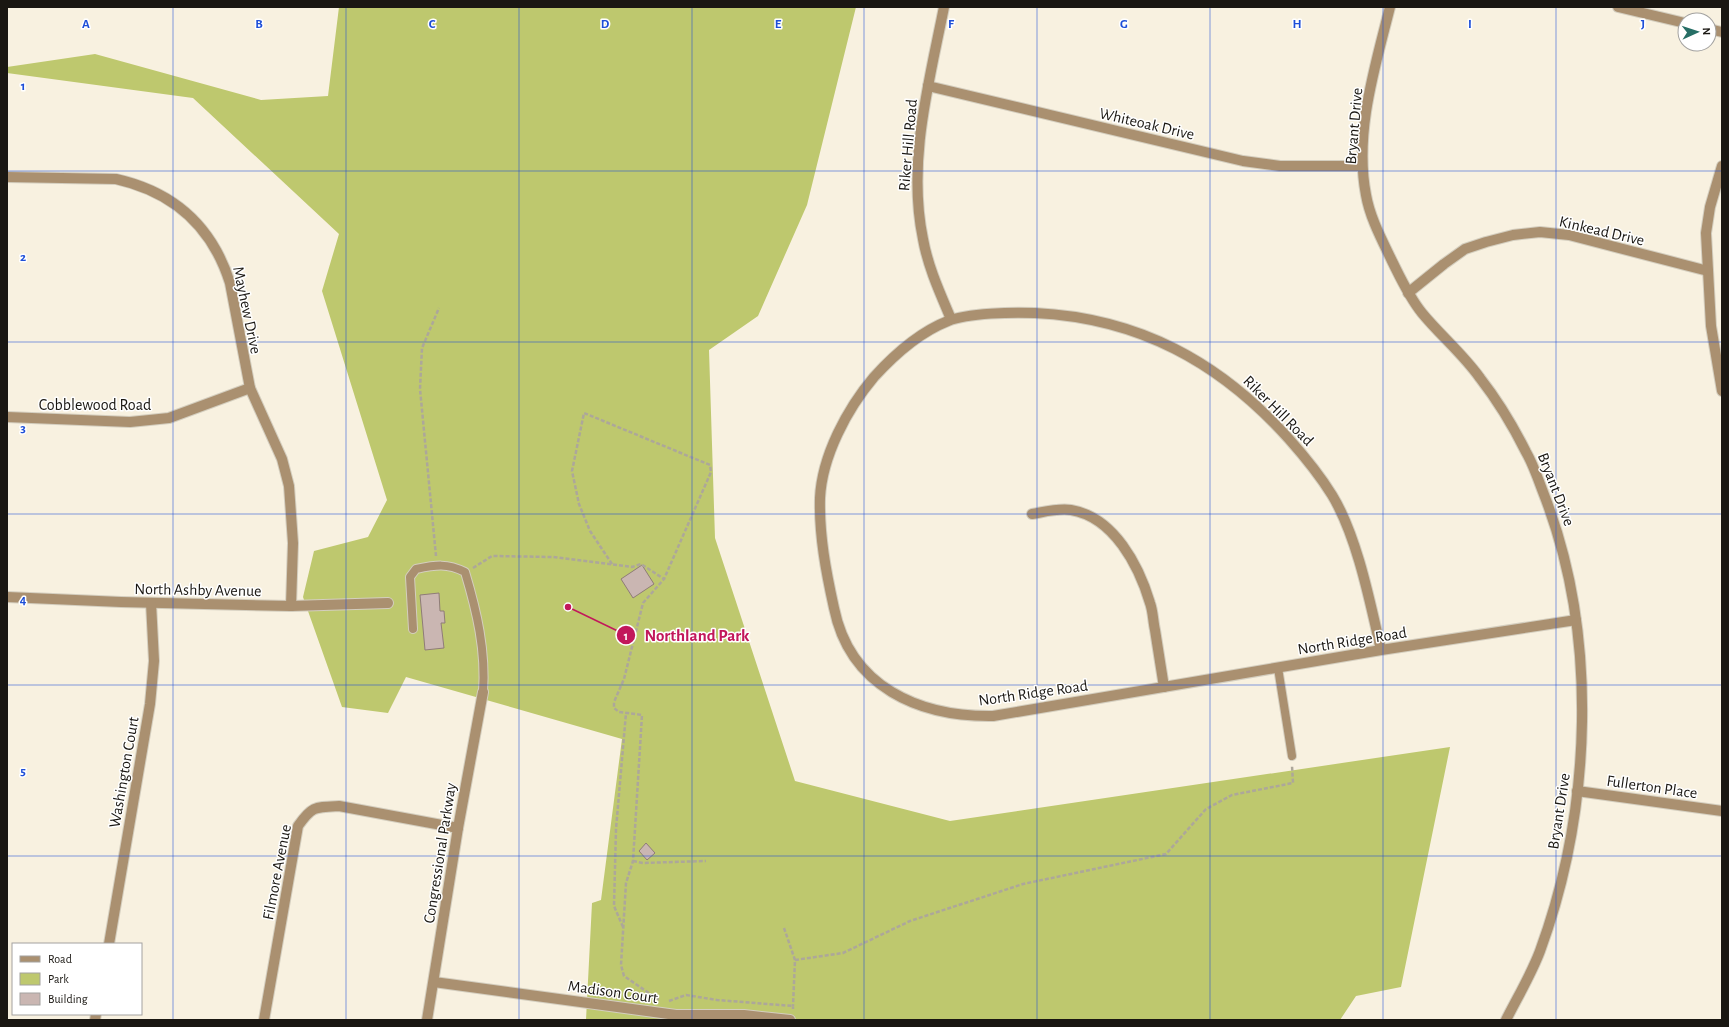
<svg xmlns="http://www.w3.org/2000/svg" width="1729" height="1027" viewBox="0 0 1729 1027" font-family="'Alegreya Sans',sans-serif">
<style>
.green{fill:#bec86e}
.building{fill:#cab6b2;stroke:#8f7c78}
.lines{fill:none;stroke-linecap:round;stroke-linejoin:round}
.lane-casing{stroke:#d4cebf;stroke-width:10}
.street-casing{stroke:#d4cebf;stroke-width:12}
.path{stroke:#ada79a;stroke-width:2.5;stroke-dasharray:4 2;stroke-linecap:butt}
.lane{stroke:#aa9070;stroke-width:8}
.street{stroke:#aa9070;stroke-width:10}
.grid{fill:none;stroke:#1d4ed8;stroke-width:1;stroke-opacity:0.55}
.labels{text-anchor:middle;stroke-width:3;stroke-linejoin:round;paint-order:stroke}
.street-label{font-size:16px;fill:#1a1712;stroke:#fff}
.grid-label{font-size:13px;text-anchor:middle;font-weight:bold;fill:#1d4ed8;stroke:#fff;stroke-width:3;stroke-linejoin:round;paint-order:stroke}
.leader{fill:none;stroke:#c2185b;stroke-width:1.5}
.callout-dot{fill:#c2185b;stroke:#fff;stroke-width:1.5}
.mark-label{font-size:12px;text-anchor:middle;font-weight:bold;fill:#fff}
.callout-label{font-size:17px;text-anchor:middle;font-weight:bold;fill:#c2185b;stroke:#fff;stroke-width:3;stroke-linejoin:round;paint-order:stroke}
</style>
<rect width="100%" height="100%" fill="#f8f1e0"/>
<polygon class="green" points="339,7 856,7 807,205 758,316 709,350 715,538 795,781 950,821 1450,747 1401,987 1356,996 1340,1020 586,1020 592,903 601,900 622,739 406,677 388,713 342,707 303,597 314,551 368,537 387,500 322,291 339,234 193,98 7,73 7,67 95,54 261,100 328,96"/>
<g class="building">
<polygon points="642,565 654,584 633,598 621,579"/>
<polygon points="439,593 440,611 444,611 445,623 441,623 444,648 425,650 420,595"/>
<polygon points="646,843 655,853 647,860 639,851"/>
</g>
<g class="lines">
<g class="lane-casing">
<g id="lane">
<path d="M413,629L410,577L416,569C436,565 447,563 465,572C477,612 486,651 483,692"/>
<polyline points="1278,668 1292,756"/>
</g>
</g>
<g class="street-casing">
<g id="street">
<path d="M944,7C929,83 907,162 923,239C928,267 940,293 951,319"/>
<path d="M1390,7C1375,67 1354,133 1366,195C1370,218 1382,240 1392,261C1401,279 1409,297 1422,313C1440,335 1463,354 1480,378C1498,401 1513,426 1526,452C1533,464 1538,479 1543,492C1599,634 1592,809 1540,951C1531,975 1517,998 1506,1020"/>
<polyline points="1618,7 1685,23"/>
<polyline points="1709,29 1722,32"/>
<polyline points="928,86 1243,161 1280,166 1362,166"/>
<polyline points="1722,166 1710,207 1706,233 1711,326 1722,391"/>
<path d="M7,177L116,179C174,192 212,226 230,283L250,388L282,459L289,486L293,543L291,606"/>
<polyline points="1408,293 1444,264 1465,249 1486,242 1513,235 1540,232 1569,235 1708,271"/>
<polyline points="7,417 130,422 169,418 250,388"/>
<path d="M1032,514C1044,512 1058,508 1071,510C1114,517 1139,566 1150,603C1153,611 1153,621 1155,630C1158,649 1161,668 1164,687"/>
<polyline points="7,597 121,602 291,606 388,603"/>
<path d="M1381,650C1370,602 1357,536 1332,495C1319,474 1305,457 1289,439C1220,362 1139,318 1035,313C1013,312 968,313 948,321C920,332 894,355 874,377C847,409 822,456 820,498C819,535 826,572 834,608C850,687 919,717 993,716L1381,650L1576,620"/>
<polyline points="1577,791 1722,811"/>
<polyline points="109,944 150,704 154,661 151,603"/>
<polyline points="434,982 676,1015 744,1015 790,1020"/>
<polyline points="95,1020 96,1014"/>
<path d="M264,1020L298,826C312,806 315,807 339,806L458,828"/>
<polyline points="427,1020 458,828 483,692"/>
</g>
</g>
<g class="path">
<polyline points="436,556 420,389 422,348 439,308"/>
<polyline points="612,564 590,531 579,504 572,471 584,413 710,465 711,472 664,579"/>
<polyline points="473,568 492,556 553,557 632,567 641,564 664,579 643,603 624,679 614,702 614,708 619,712 642,715 633,861 626,883 621,965 624,976 659,1000"/>
<polyline points="633,861 643,863 706,861"/>
<polyline points="623,927 614,906 616,829 626,713"/>
<polyline points="784,928 795,960 793,1006"/>
<polyline points="795,960 843,953 910,921 1023,884 1166,854 1206,809 1232,795 1293,783 1292,766"/>
<polyline points="669,1001 686,995 717,1000 793,1006 793,1009"/>
</g>
<use href="#lane" class="lane"/>
<use href="#street" class="street"/>
</g>
<path class="grid" d="M173,7V1020M346,7V1020M519,7V1020M692,7V1020M864,7V1020M1037,7V1020M1210,7V1020M1383,7V1020M1556,7V1020M7,171H1722M7,342H1722M7,514H1722M7,685H1722M7,856H1722"/>
<g class="labels">
<g class="street-label">
<text transform="translate(1147 123) rotate(13)" y="6">Whiteoak Drive</text>
<text transform="translate(1353 126) rotate(-85)" y="6">Bryant Drive</text>
<text transform="translate(907 145) rotate(-85)" y="6">Riker Hill Road</text>
<text transform="translate(1602 230) rotate(13)" y="6">Kinkead Drive</text>
<text transform="translate(248 310) rotate(78)" y="6">Mayhew Drive</text>
<text x="95" y="410">Cobblewood Road</text>
<text transform="translate(1279 410) rotate(45)" y="6">Riker Hill Road</text>
<text transform="translate(1557 489) rotate(69)" y="6">Bryant Drive</text>
<text transform="translate(198 589) rotate(1)" y="6">North Ashby Avenue</text>
<text transform="translate(1352 640) rotate(-9)" y="6">North Ridge Road</text>
<text transform="translate(1033 692) rotate(-8)" y="6">North Ridge Road</text>
<text transform="translate(123 772) rotate(-80)" y="6">Washington Court</text>
<text transform="translate(1652 786) rotate(8)" y="6">Fullerton Place</text>
<text transform="translate(1558 811) rotate(-81)" y="6">Bryant Drive</text>
<text transform="translate(439 853) rotate(-81)" y="6">Congressional Parkway</text>
<text transform="translate(276 872) rotate(-79)" y="6">Filmore Avenue</text>
<text transform="translate(613 991) rotate(8)" y="6">Madison Court</text>
</g>
</g>
<g class="grid-label">
<text x="86" y="28">A</text>
<text x="259" y="28">B</text>
<text x="432" y="28">C</text>
<text x="605" y="28">D</text>
<text x="778" y="28">E</text>
<text x="951" y="28">F</text>
<text x="1124" y="28">G</text>
<text x="1297" y="28">H</text>
<text x="1470" y="28">I</text>
<text x="1643" y="28">J</text>
<text x="23" y="90">1</text>
<text x="23" y="261">2</text>
<text x="23" y="432">3</text>
<text x="23" y="604">4</text>
<text x="23" y="775">5</text>
</g>
<path class="leader" d="M568 607L626 635"/>
<g class="callout-dot">
<circle cx="568" cy="607" r="4"/>
<circle cx="626" cy="635" r="10"/>
</g>
<g class="mark-label">
<text x="626" y="640">1</text>
</g>
<g class="callout-label">
<text x="697" y="641">Northland Park</text>
</g>
<rect width="1729" height="1027" fill="none" stroke="#1a1712" stroke-width="16"/>
<rect x="12" y="943" width="130" height="72" fill="#ffffff" stroke="#a3a2a0"/>
<rect x="20" y="956" width="20" height="6" fill="#aa9070" stroke="#a3a2a0"/>
<text x="48" y="963" font-size="12" fill="#1a1712">Road</text>
<rect x="20" y="973" width="20" height="12" fill="#bec86e" stroke="#a3a2a0"/>
<text x="48" y="983" font-size="12" fill="#1a1712">Park</text>
<rect x="20" y="993" width="20" height="12" fill="#cab6b2" stroke="#a3a2a0"/>
<text x="48" y="1003" font-size="12" fill="#1a1712">Building</text>
<g transform="translate(1697 32) rotate(87)"><circle r="19" fill="#ffffff" stroke="#a3a2a0"/>
<path d="M0-3L7 15L0 10L-7 15Z" fill="#266e65"/>
<text y="-6" font-size="11" font-weight="bold" text-anchor="middle" fill="#1a1712">N</text>
</g>
</svg>
